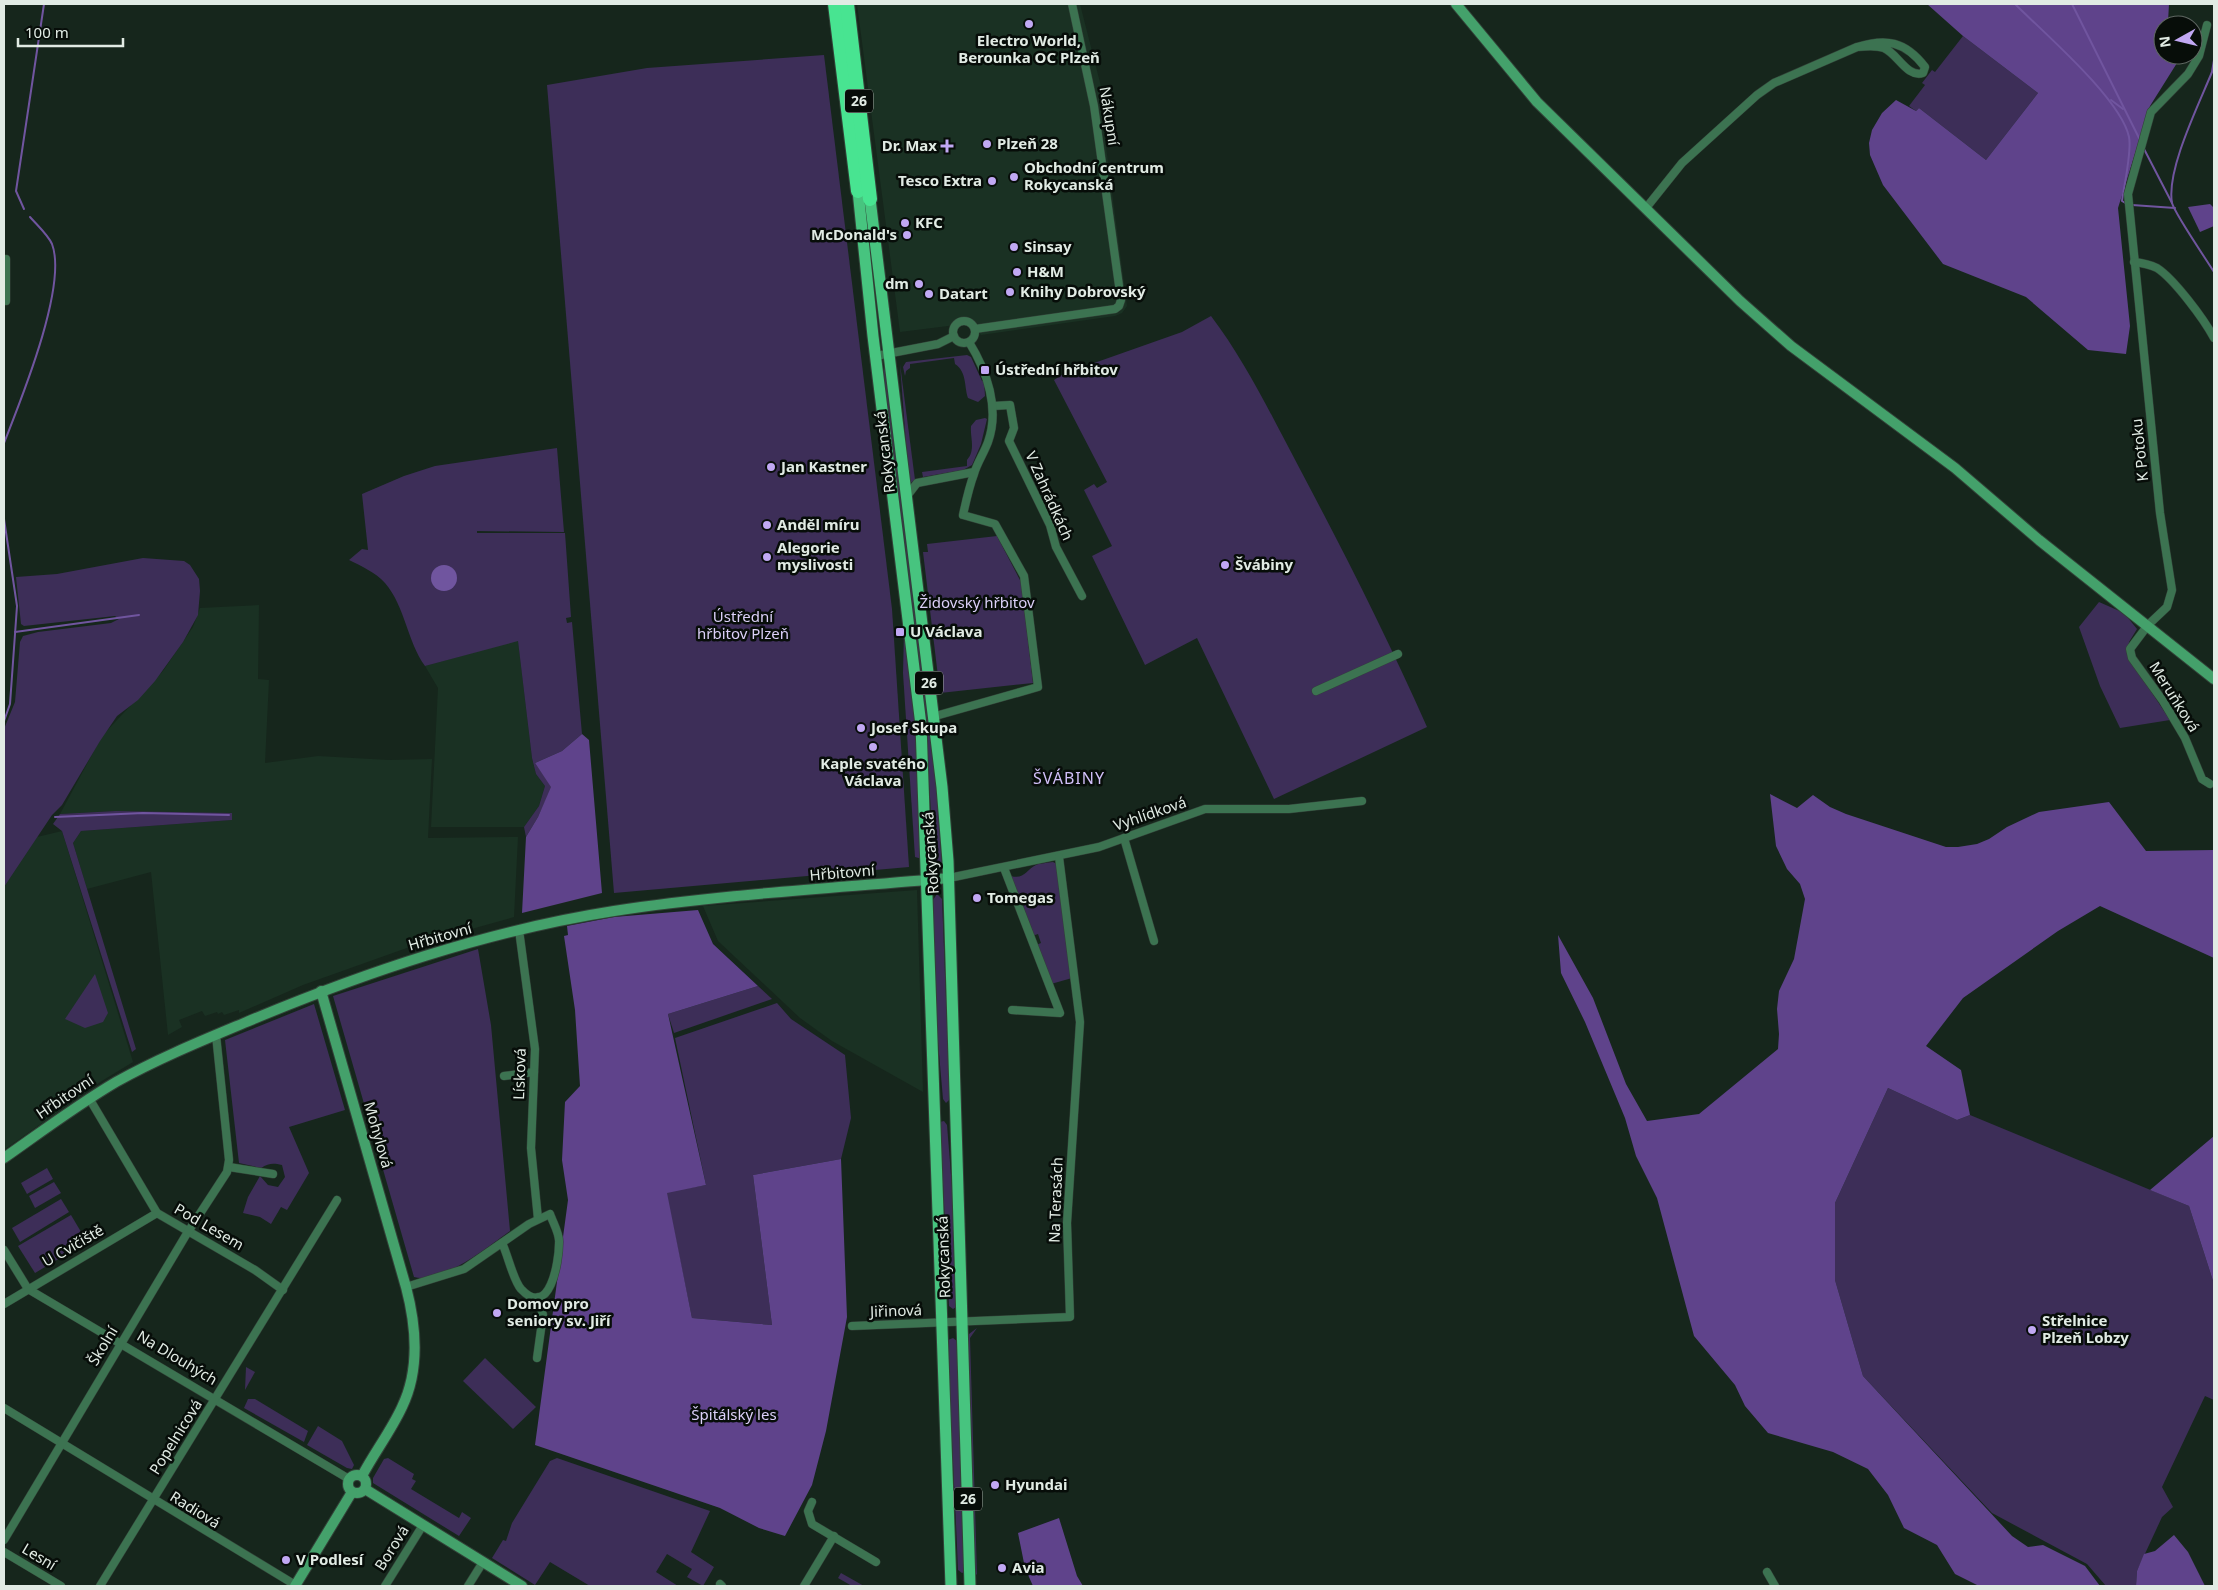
<svg xmlns="http://www.w3.org/2000/svg" width="2218" height="1590" viewBox="0 0 2218 1590" font-family="'Noto Sans',sans-serif">
<style>
.built{fill:#1a3123}
.green{fill:#3d2e58}
.forest{fill:#5f438b}
.water{fill:#70559f}
.lines{fill:none;stroke-linecap:round;stroke-linejoin:round}
.stream{stroke:#70559f;stroke-width:2}
.street-casing{stroke:#324238;stroke-width:9}
.secondary-casing{stroke:#324238;stroke-width:12}
.primary-casing{stroke:#324238;stroke-width:13}
.highway-casing{stroke:#324238;stroke-width:16}
.street{stroke:#3c7351;stroke-width:8}
.secondary{stroke:#44a16b;stroke-width:10}
.primary{stroke:#47c47f;stroke-width:11}
.highway{stroke:#48e491;stroke-width:14}
.poi-dot{fill:#c1a8f3;stroke:#070d09;stroke-width:2}
.labels{text-anchor:middle;stroke-width:5;stroke-linejoin:round;paint-order:stroke}
.shield{fill:#070d09;stroke:#a0a8a2;stroke-width:1}
.shield-label{font-size:14px;font-weight:bold;fill:#e1ebe4}
.poi-label{font-size:15px;font-weight:bold;fill:#e1ebe4;stroke:#070d09;text-anchor:start}
.street-label{font-size:15px;fill:#e1ebe4;stroke:#070d09}
.park-label{font-size:15px;fill:#dcd0f9;stroke:#070d09}
.neighbourhood-label{font-size:16px;letter-spacing:1px;fill:#d1bff8;stroke:#070d09}
</style>
<rect width="100%" height="100%" fill="#16261c"/>
<g class="built">
<polygon points="857,4 1080,4 1106,106 1101,109 1127,306 1122,313 1115,316 981,335 971,324 966,322 956,325 900,332"/>
<polygon points="259,605 258,679 269,680 265,763 318,756 389,760 432,759 428,838 518,837 514,917 418,944 303,985 239,1013 239,1010 224,1015 222,1012 218,1014 217,1012 205,1016 202,1011 179,1020 182,1027 168,1035 151,872 87,889 73,843 81,831 231,820 232,813 116,811 60,814 102,736 163,671 193,627 200,608"/>
<polygon points="518,640 532,758 536,774 545,786 539,806 524,827 431,827 438,688 425,666"/>
<polygon points="62,831 133,1062 100,1082 4,1150 4,887 37,837"/>
<polygon points="917,890 923,1092 832,1041 800,1018 718,941 703,906"/>
</g>
<g class="green">
<polygon points="1963,36 2038,93 1986,160 1919,108 1916,111 1909,106 1925,85 1922,83 1932,70 1935,72"/>
<polygon points="824,55 892,609 909,867 614,893 547,85 647,68"/>
<path d="M1211,316C1248,365 1273,419 1302,473C1346,556 1389,641 1427,727L1274,799L1197,638L1145,665L1092,556L1112,546L1084,490L1094,484L1097,488L1107,482L1054,380L1063,374L1182,332Z"/>
<path d="M967,355L971,357L982,381H984L985,396L978,402L968,398C964,386 967,372 955,364L954,358L910,364V368L906,371L905,376L903,367L906,362Z"/>
<polygon points="900,364 915,480 909,484"/>
<polygon points="885,366 936,782 942,865 938,869 935,867 923,700 882,376"/>
<path d="M985,418L987,419L981,444L972,465L963,470L923,477L922,472L967,466V460C976,450 970,438 971,426L976,420Z"/>
<path d="M557,448L564,532L477,531V533H565L571,617L566,618L567,623L572,622L582,734L562,751L535,763L552,787L538,817L526,837L524,827L539,806L545,786L536,774L532,758L518,641L425,666C407,641 405,606 385,583C375,572 361,566 349,560L362,549L368,550L362,494L404,476L435,466Z"/>
<polygon points="997,536 1021,582 1033,683 940,693 923,552 928,552 927,544"/>
<polygon points="143,558 184,561 190,565 199,579 200,591 198,615 183,642 155,681 138,700 117,716 100,741 62,805 52,815 4,887 4,729 15,702 20,642 23,636 38,632 111,623 119,619 115,616 24,626 21,624 16,577 57,574"/>
<polygon points="2099,602 2124,613 2137,629 2129,642 2128,657 2170,720 2120,728 2100,686 2079,627"/>
<polygon points="904,632 908,648 918,738 922,859 915,857 903,673"/>
<polygon points="116,811 232,813 232,820 81,831 73,843 136,1049 132,1052 62,831 53,824 60,814"/>
<path d="M1053,862L1059,865L1072,978L1051,984L1036,945L1041,943L1038,934L1032,936L1011,882V876C1024,880 1027,869 1036,865C1040,863 1048,863 1053,862Z"/>
<polygon points="937,894 942,899 950,1099 946,1103 943,1099 936,1019 933,900"/>
<path d="M478,949L491,1025L510,1231C489,1246 441,1285 414,1277L333,996Z"/>
<polygon points="95,974 108,1013 103,1022 85,1028 65,1019"/>
<polygon points="758,986 772,999 674,1033 668,1014"/>
<polygon points="777,1003 791,1019 845,1055 851,1118 841,1159 753,1175 772,1325 692,1318 666,1192 706,1185 675,1038"/>
<path d="M314,1004L345,1110L289,1127L309,1173L287,1210L281,1207L271,1224L260,1217L243,1213L248,1197L260,1176L268,1185L278,1187L285,1177L282,1165C273,1163 269,1163 261,1168L239,1163L225,1040Z"/>
<polygon points="1888,1088 1957,1120 1970,1115 2189,1206 2214,1284 2214,1400 2205,1396 2162,1487 2173,1507 2162,1517 2137,1571 2136,1586 2106,1586 2087,1564 1992,1513 1863,1376 1835,1280 1835,1203"/>
<polygon points="944,1121 947,1125 953,1200 956,1307 953,1309 949,1306 940,1122"/>
<polygon points="47,1168 53,1179 27,1194 21,1183"/>
<polygon points="54,1182 61,1193 35,1208 29,1196"/>
<polygon points="61,1199 69,1212 20,1242 12,1228"/>
<polygon points="71,1215 87,1242 35,1273 18,1246"/>
<polygon points="977,1328 970,1338 977,1575 975,1573 966,1340 969,1334"/>
<path d="M953,1338L957,1341L964,1572L962,1573L958,1570C955,1493 950,1417 948,1340Z"/>
<polygon points="485,1358 536,1407 513,1429 463,1381"/>
<polygon points="246,1367 255,1372 245,1390"/>
<polygon points="248,1399 255,1399 308,1431 304,1442 244,1408"/>
<polygon points="318,1426 342,1441 354,1465 352,1469 347,1468 307,1445"/>
<polygon points="388,1458 414,1474 412,1479 416,1481 411,1489 459,1518 462,1512 471,1518 459,1536 373,1483 373,1478 384,1459"/>
<polygon points="557,1458 710,1511 691,1552 714,1567 703,1586 687,1577 692,1569 667,1554 656,1572 678,1586 590,1586 550,1562 535,1585 492,1558 503,1540 506,1541 512,1523 550,1461"/>
<polygon points="841,1573 864,1586 852,1586 838,1578"/>
</g>
<g class="forest">
<polygon points="1927,4 2169,4 2168,22 2187,25 2163,25 2163,55 2182,55 2150,106 2118,208 2130,326 2126,354 2088,350 2026,297 1943,264 1883,185 1870,155 1869,143 1872,130 1882,113 1896,100 1916,111 1919,108 1986,160 2038,93 1963,36"/>
<polygon points="2210,204 2214,208 2214,226 2200,232 2188,207"/>
<polygon points="582,734 589,740 602,893 522,913 526,837 538,817 551,787 535,763 562,751"/>
<polygon points="1770,794 1797,808 1813,795 1830,807 1846,814 1946,847 1958,847 1977,844 1989,839 2007,827 2039,812 2109,802 2146,851 2214,850 2214,958 2100,906 2058,931 1963,998 1926,1046 1961,1070 1970,1115 1957,1120 1888,1088 1835,1203 1835,1280 1863,1376 2012,1536 2028,1547 2043,1545 2085,1566 2100,1586 1979,1586 1955,1574 1937,1545 1904,1528 1888,1495 1868,1469 1833,1452 1768,1433 1745,1406 1735,1385 1694,1336 1657,1198 1636,1156 1625,1118 1585,1022 1561,973 1558,935 1593,998 1626,1084 1647,1121 1699,1114 1778,1049 1779,1034 1777,1009 1779,991 1794,959 1805,899 1800,884 1787,869 1776,846"/>
<polygon points="698,910 713,944 758,986 668,1014 706,1185 667,1193 692,1318 772,1325 753,1175 841,1159 847,1317 826,1431 812,1485 785,1536 759,1528 720,1508 535,1445 568,1200 562,1160 565,1102 580,1086 575,1010 564,936 568,935 567,926 614,917"/>
<polygon points="2214,1136 2214,1284 2189,1206 2150,1190"/>
<polygon points="1059,1518 1077,1576 1083,1586 1033,1586 1025,1568 1018,1533"/>
<polygon points="2174,1535 2188,1552 2205,1586 2136,1586 2137,1571 2144,1554 2155,1551"/>
</g>
<circle class="water" cx="444" cy="578" r="13"/>
<g class="lines">
<g class="stream">
<path d="M2015,4C2044,33 2121,99 2129,137C2132,151 2124,186 2122,201L2127,204"/>
<polyline points="2072,4 2140,140"/>
<path d="M2214,60L2212,72C2199,104 2166,170 2172,203C2175,214 2206,259 2214,272"/>
<polyline points="2111,100 2123,109"/>
<polyline points="2143,147 2172,203"/>
<polyline points="2132,205 2175,208"/>
<polyline points="24,209 16,191 44,4"/>
<path d="M4,443C20,402 68,286 52,244C48,235 37,225 30,217"/>
<polyline points="4,519 17,606 10,704 4,721"/>
<polyline points="15,632 139,615"/>
<polyline points="55,817 143,813 229,815"/>
</g>
<g class="street-casing">
<g id="street">
<polyline points="2207,25 2199,56 2188,74 2151,112 2128,194 2160,513 2172,590 2167,607 2148,625 2130,649 2132,658 2163,701 2185,738 2202,779 2210,784"/>
<path d="M1646,208L1682,163L1757,95L1774,83L1857,47C1866,46 1876,45 1884,48C1898,54 1907,78 1923,73L1925,67C1905,41 1886,38 1857,47"/>
<polyline points="6,259 6,301"/>
<path d="M2134,262C2143,263 2149,264 2157,268C2174,279 2204,319 2214,338"/>
<circle cx="964" cy="332" r="11"/>
<polyline points="975,329 1115,309 1119,306 1121,300 1094,106 1072,4"/>
<polyline points="876,356 938,344 954,336"/>
<polyline points="993,406 1010,405 1014,428 1009,441 1050,525 1056,547 1082,596"/>
<polyline points="907,496 917,483 974,472"/>
<polyline points="1316,691 1398,654"/>
<path d="M939,715L1038,687L1024,576L995,524L963,515C966,501 969,487 974,474C977,463 984,453 988,442C1000,409 987,371 969,342"/>
<polyline points="1124,838 1154,941"/>
<polyline points="1004,868 1060,1013 1012,1010"/>
<polyline points="949,878 1099,847 1205,809 1289,809 1362,801"/>
<polyline points="519,930 535,1049 531,1148 538,1219"/>
<polyline points="504,1076 534,1072"/>
<polyline points="89,1098 157,1213 255,1270 283,1290"/>
<polyline points="229,1167 273,1174"/>
<polyline points="4,1250 28,1289 349,1479"/>
<path d="M406,1287L464,1269L529,1224L550,1214C553,1223 560,1234 559,1243C559,1261 550,1320 521,1289C513,1280 508,1255 502,1243"/>
<polyline points="4,1304 157,1213"/>
<polyline points="852,1326 1070,1317 1067,1223 1080,1022 1059,857"/>
<polyline points="537,1358 543,1315 538,1297"/>
<polyline points="4,1408 297,1586"/>
<polyline points="812,1502 808,1511 812,1524 876,1562"/>
<polyline points="4,1540 186,1235 227,1172 229,1160 216,1035"/>
<polyline points="4,1552 61,1586"/>
<polyline points="1767,1572 1775,1586"/>
<polyline points="720,1584 722,1586"/>
<polyline points="100,1586 337,1200"/>
<polyline points="385,1586 423,1525"/>
<polyline points="468,1586 483,1562"/>
<polyline points="804,1586 834,1536"/>
</g>
</g>
<g class="secondary-casing">
<g id="secondary">
<polyline points="1456,4 1537,102 1740,301 1791,346 1955,468 2039,540 2214,679"/>
<path d="M321,991L406,1287C416,1325 420,1370 402,1407C391,1431 374,1453 362,1476"/>
<path d="M4,1158C41,1132 77,1105 116,1082C157,1059 201,1041 244,1023C363,973 486,931 614,911C723,894 839,888 949,878"/>
<circle cx="357" cy="1484" r="9"/>
<polyline points="365,1489 522,1586"/>
<polyline points="295,1586 352,1492"/>
</g>
</g>
<g class="primary-casing">
<g id="primary">
<polyline points="858,191 873,336 921,725 951,1586"/>
<polyline points="870,199 942,787 948,861 970,1586"/>
</g>
</g>
<g class="highway-casing">
<g id="highway">
<polyline points="835,4 858,191"/>
<polyline points="847,4 870,199"/>
</g>
</g>
<use href="#street" class="street"/>
<use href="#secondary" class="secondary"/>
<use href="#primary" class="primary"/>
<use href="#highway" class="highway"/>
</g>
<g class="poi-dot">
<circle cx="1029" cy="24" r="5"/>
<circle cx="987" cy="144" r="5"/>
<path d="M944.5 138.5h5v5h5v5h-5v5h-5v-5h-5v-5h5z"/>
<circle cx="1014" cy="177" r="5"/>
<circle cx="992" cy="181" r="5"/>
<circle cx="905" cy="223" r="5"/>
<circle cx="907" cy="235" r="5"/>
<circle cx="1014" cy="247" r="5"/>
<circle cx="1017" cy="272" r="5"/>
<circle cx="919" cy="284" r="5"/>
<circle cx="1010" cy="292" r="5"/>
<circle cx="929" cy="294" r="5"/>
<rect x="980" y="365" width="10" height="10" rx="2.5"/>
<circle cx="771" cy="467" r="5"/>
<circle cx="767" cy="525" r="5"/>
<circle cx="767" cy="557" r="5"/>
<circle cx="1225" cy="565" r="5"/>
<rect x="895" y="627" width="10" height="10" rx="2.5"/>
<circle cx="861" cy="728" r="5"/>
<circle cx="873" cy="747" r="5"/>
<circle cx="977" cy="898" r="5"/>
<circle cx="497" cy="1313" r="5"/>
<circle cx="2032" cy="1330" r="5"/>
<circle cx="995" cy="1485" r="5"/>
<circle cx="286" cy="1560" r="5"/>
<circle cx="1002" cy="1568" r="5"/>
</g>
<g class="labels">
<g class="shield">
<rect x="845" y="89.5" width="28" height="23" rx="4"/>
<rect x="915" y="671.5" width="28" height="23" rx="4"/>
<rect x="954" y="1487.5" width="28" height="23" rx="4"/>
</g>
<g class="shield-label">
<text x="859" y="106">26</text>
<text x="929" y="688">26</text>
<text x="968" y="1504">26</text>
</g>
<g class="poi-label">
<text x="1029" y="46" text-anchor="middle">Electro World,<tspan x="1029" dy="17">Berounka OC Plzeň</tspan></text>
<text x="997" y="149">Plzeň 28</text>
<text x="937" y="151" text-anchor="end">Dr. Max</text>
<text x="1024" y="173">Obchodní centrum<tspan x="1024" dy="17">Rokycanská</tspan></text>
<text x="982" y="186" text-anchor="end">Tesco Extra</text>
<text x="915" y="228">KFC</text>
<text x="897" y="240" text-anchor="end">McDonald's</text>
<text x="1024" y="252">Sinsay</text>
<text x="1027" y="277">H&amp;M</text>
<text x="909" y="289" text-anchor="end">dm</text>
<text x="1020" y="297">Knihy Dobrovský</text>
<text x="939" y="299">Datart</text>
<text x="995" y="375">Ústřední hřbitov</text>
<text x="781" y="472">Jan Kastner</text>
<text x="777" y="530">Anděl míru</text>
<text x="777" y="553">Alegorie<tspan x="777" dy="17">myslivosti</tspan></text>
<text x="1235" y="570">Švábiny</text>
<text x="910" y="637">U Václava</text>
<text x="871" y="733">Josef Skupa</text>
<text x="873" y="769" text-anchor="middle">Kaple svatého<tspan x="873" dy="17">Václava</tspan></text>
<text x="987" y="903">Tomegas</text>
<text x="507" y="1309">Domov pro<tspan x="507" dy="17">seniory sv. Jiří</tspan></text>
<text x="2042" y="1326">Střelnice<tspan x="2042" dy="17">Plzeň Lobzy</tspan></text>
<text x="1005" y="1490">Hyundai</text>
<text x="296" y="1565">V Podlesí</text>
<text x="1012" y="1573">Avia</text>
</g>
<g class="street-label">
<text transform="translate(1109 116) rotate(81)" y="5">Nákupní</text>
<text transform="translate(2140 450) rotate(-96)" y="5">K Potoku</text>
<text transform="translate(885 452) rotate(-97)" y="5">Rokycanská</text>
<text transform="translate(1049 496) rotate(66)" y="5">V Zahrádkách</text>
<text transform="translate(2174 697) rotate(58)" y="5">Meruňková</text>
<text transform="translate(1150 814) rotate(-19)" y="5">Vyhlídková</text>
<text transform="translate(931 853) rotate(-94)" y="5">Rokycanská</text>
<text transform="translate(842 873) rotate(-5)" y="5">Hřbitovní</text>
<text transform="translate(440 937) rotate(-16)" y="5">Hřbitovní</text>
<text transform="translate(520 1074) rotate(-88)" y="5">Lísková</text>
<text transform="translate(65 1097) rotate(-34)" y="5">Hřbitovní</text>
<text transform="translate(378 1135) rotate(74)" y="5">Mohylová</text>
<text transform="translate(1056 1200) rotate(-88)" y="5">Na Terasách</text>
<text transform="translate(209 1227) rotate(30)" y="5">Pod Lesem</text>
<text transform="translate(73 1246) rotate(-30)" y="5">U Cvičiště</text>
<text transform="translate(944 1257) rotate(-92)" y="5">Rokycanská</text>
<text transform="translate(896 1311) rotate(-2)" y="5">Jiřinová</text>
<text transform="translate(103 1346) rotate(-59)" y="5">Školní</text>
<text transform="translate(177 1358) rotate(31)" y="5">Na Dlouhých</text>
<text transform="translate(176 1437) rotate(-58)" y="5">Popelnicová</text>
<text transform="translate(195 1510) rotate(32)" y="5">Radiová</text>
<text transform="translate(392 1548) rotate(-58)" y="5">Borová</text>
<text transform="translate(39 1557) rotate(31)" y="5">Lesní</text>
</g>
<g class="park-label">
<text x="977" y="608">Židovský hřbitov</text>
<text x="743" y="622">Ústřední<tspan x="743" dy="17">hřbitov Plzeň</tspan></text>
<text x="734" y="1420">Špitálský les</text>
</g>
<g class="neighbourhood-label">
<text x="1069" y="784">ŠVÁBINY</text>
</g>
</g>
<rect width="2218" height="1590" fill="none" stroke="#e1ebe4" stroke-width="10"/>
<g transform="translate(2178 40) rotate(262)"><circle r="24" fill="#070d09" stroke="#5e6661"/>
<path d="M0-4L9 19L0 12L-9 19Z" fill="#c1a8f3"/>
<text y="-8" font-size="14" font-weight="bold" text-anchor="middle" fill="#e1ebe4">N</text>
</g>
<path d="M18 38v8h105v-8" fill="none" stroke="#e1ebe4" stroke-width="2.5"/>
<text x="25" y="38" font-size="15" fill="#e1ebe4" stroke="#070d09" stroke-width="4" paint-order="stroke">100 m</text>
</svg>
